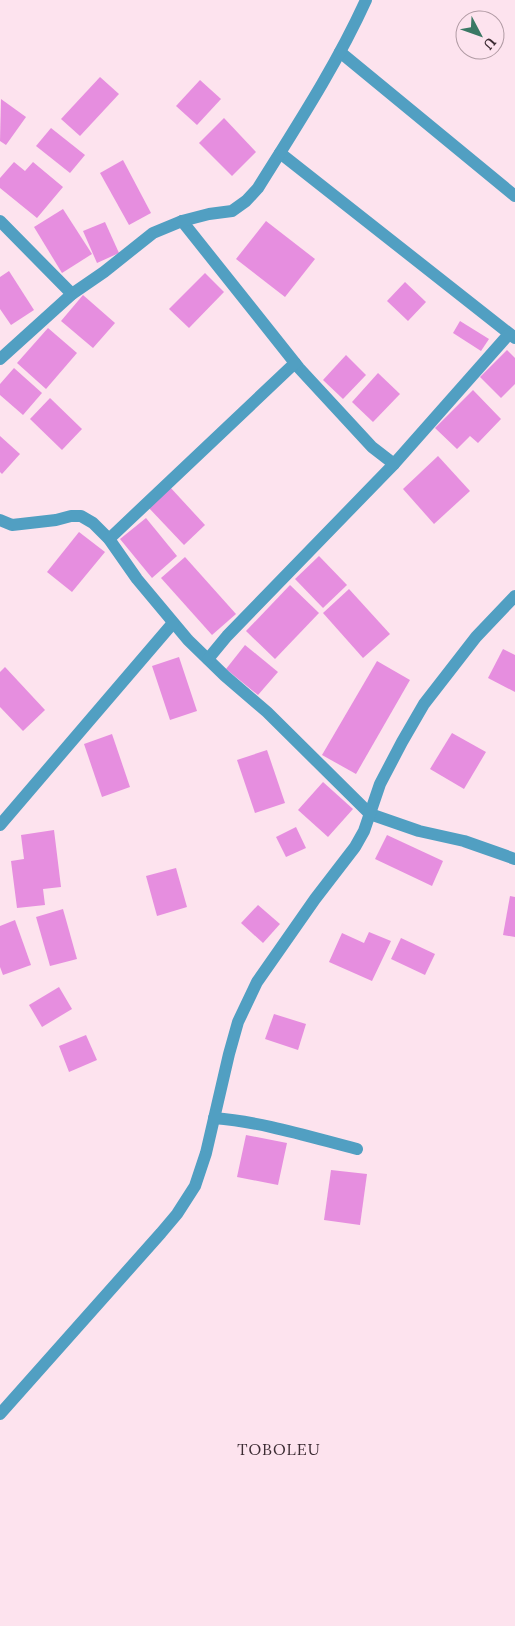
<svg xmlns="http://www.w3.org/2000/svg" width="515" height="1626" viewBox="0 0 515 1626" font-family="Lora,serif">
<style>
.building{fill:#e68edf}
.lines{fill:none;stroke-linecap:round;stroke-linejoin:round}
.street{stroke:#519fc2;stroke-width:12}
.labels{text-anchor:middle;stroke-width:4;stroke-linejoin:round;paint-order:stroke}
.quarter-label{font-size:16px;letter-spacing:1px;fill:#3c2c33;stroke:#fde3ee}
</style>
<rect width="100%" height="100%" fill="#fde3ee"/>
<g class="building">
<polygon points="100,77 119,94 80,136 61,119"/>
<polygon points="200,80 221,99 197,125 176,106"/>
<polygon points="1,99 26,117 6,145 0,141"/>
<polygon points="224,118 256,152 232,176 199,143"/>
<polygon points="51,128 85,155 70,173 36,146"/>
<polygon points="123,160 151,213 129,225 100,173"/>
<polygon points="14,162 25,171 33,162 63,187 37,218 0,188 0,178"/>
<polygon points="63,209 92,254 62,273 34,227"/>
<polygon points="266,221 315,259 285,297 236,259"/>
<polygon points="105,222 119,253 97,263 83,231"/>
<polygon points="9,271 34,310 11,325 0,309 0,277"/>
<polygon points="205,273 224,292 189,328 169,309"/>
<polygon points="405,282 426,302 408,321 387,301"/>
<polygon points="83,295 115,323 93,348 61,321"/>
<polygon points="460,321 489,339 481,351 453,333"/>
<polygon points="48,328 77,353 46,389 17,363"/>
<polygon points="507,350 515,358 515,384 501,398 480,377"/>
<polygon points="346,355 366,375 343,399 323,380"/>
<polygon points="14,368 42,393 23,415 0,395 0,384"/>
<polygon points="378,373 400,394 373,422 352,402"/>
<polygon points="473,390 501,419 478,443 470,436 457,449 435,428"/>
<polygon points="50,398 82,429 62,450 30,419"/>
<polygon points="0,436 20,454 2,474 0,472"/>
<polygon points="438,456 470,491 434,524 403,489"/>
<polygon points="169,486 205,525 184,545 148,507"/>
<polygon points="146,518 177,556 152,578 120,539"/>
<polygon points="79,532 105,552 72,592 47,572"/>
<polygon points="319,556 347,585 323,608 295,579"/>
<polygon points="185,557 236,614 212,635 161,578"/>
<polygon points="290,585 319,613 275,659 246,631"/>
<polygon points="349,589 390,634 363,658 323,613"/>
<polygon points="245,645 278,672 258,695 226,669"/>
<polygon points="503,649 515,655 515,692 488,678"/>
<polygon points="179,657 197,711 170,720 152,666"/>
<polygon points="377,661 410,680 356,774 322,755"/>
<polygon points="5,667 45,710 23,731 0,707 0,672"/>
<polygon points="452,733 486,752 464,789 430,769"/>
<polygon points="112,734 130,787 102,797 84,744"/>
<polygon points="267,750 285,803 255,813 237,760"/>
<polygon points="323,782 353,809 328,837 298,810"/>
<polygon points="296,827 306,848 286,857 276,837"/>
<polygon points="54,830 61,887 43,889 45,905 17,908 11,861 24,859 21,835"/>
<polygon points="387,835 443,861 432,886 375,859"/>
<polygon points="176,868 187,907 157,916 146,876"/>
<polygon points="510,896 515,897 515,937 503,935"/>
<polygon points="258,905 280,924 263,943 241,923"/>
<polygon points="63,909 77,959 50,966 36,917"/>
<polygon points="15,920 31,965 3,975 0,967 0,926"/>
<polygon points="369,932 391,941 372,981 329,962 342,933 364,943"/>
<polygon points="401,938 435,954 425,975 391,959"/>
<polygon points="59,987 72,1009 42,1027 29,1005"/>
<polygon points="274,1014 306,1024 298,1050 265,1039"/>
<polygon points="86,1035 97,1060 69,1072 59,1046"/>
<polygon points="246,1135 287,1143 278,1185 237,1177"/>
<polygon points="331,1170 367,1174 360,1225 324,1220"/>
</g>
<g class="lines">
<g class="street">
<polyline points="340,52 515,196"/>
<polyline points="280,153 515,338"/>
<polyline points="0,221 72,294"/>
<polyline points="182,221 299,368 372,447 394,464 509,334"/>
<path d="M0,359L72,294L104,272L153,233L182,221L209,214L232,211L246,201L258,188C296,127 336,66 366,0"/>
<polyline points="0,520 12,525 21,524 56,520 71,516 81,516 93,523 109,539 137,579 188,640 225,676 267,712 370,814 419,831 464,841 515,859"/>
<polyline points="109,539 295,363"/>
<polyline points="208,659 227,636 394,464"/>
<polyline points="0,825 173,623"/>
<path d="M214,1118C263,1122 310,1137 357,1149"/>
<polyline points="0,1414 161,1233 177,1214 195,1186 206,1153 229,1054 238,1022 257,982 315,899 355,847 364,831 380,784 402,742 424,704 476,637 515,596"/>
</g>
</g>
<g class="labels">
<g class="quarter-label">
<text x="279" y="1455">TOBOLEU</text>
</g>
</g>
<g transform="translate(480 35) rotate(131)"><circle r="24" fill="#fde3ee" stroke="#b09aa3"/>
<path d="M0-4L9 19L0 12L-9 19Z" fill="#3a7864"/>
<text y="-8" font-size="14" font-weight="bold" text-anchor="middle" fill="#3c2c33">U</text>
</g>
</svg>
